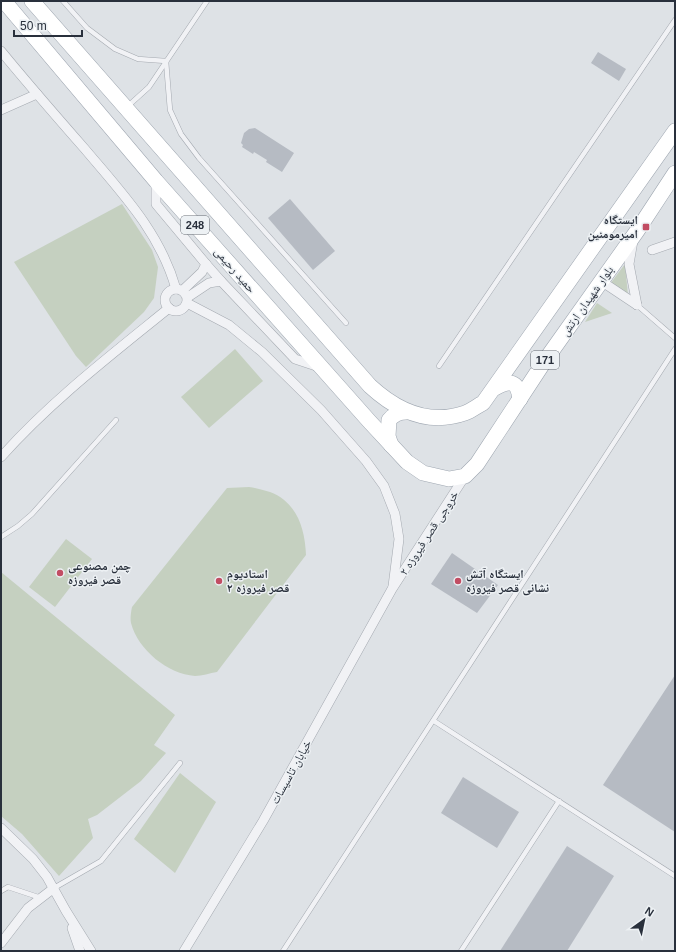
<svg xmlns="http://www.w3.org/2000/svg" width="676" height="952" viewBox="0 0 676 952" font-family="Arial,'Noto Naskh Arabic',sans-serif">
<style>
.green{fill:#c5d0c0}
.building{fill:#b6bbc3}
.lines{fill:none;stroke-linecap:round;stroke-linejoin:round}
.service-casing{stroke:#a4a9b0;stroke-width:5.5}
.minor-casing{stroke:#a4a9b0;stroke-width:10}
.primary-casing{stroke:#9fa7b1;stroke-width:16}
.service{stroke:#f1f2f5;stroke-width:4.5}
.minor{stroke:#f1f2f5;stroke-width:9}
.primary{stroke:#fff;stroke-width:15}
.poi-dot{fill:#c24d63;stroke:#edf1f4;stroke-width:1.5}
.labels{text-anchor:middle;stroke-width:3;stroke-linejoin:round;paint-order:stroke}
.shield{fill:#edf1f4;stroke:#646a73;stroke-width:1}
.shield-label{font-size:11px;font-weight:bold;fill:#29303c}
.poi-label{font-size:12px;font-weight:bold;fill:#29303c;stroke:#edf1f4;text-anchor:start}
.street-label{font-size:12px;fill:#29303c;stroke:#edf1f4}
</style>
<rect width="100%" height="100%" fill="#dee2e6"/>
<g class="green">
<polygon points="122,204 152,250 158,267 154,298 144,312 86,367 76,356 14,262"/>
<polygon points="625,264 628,296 610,284"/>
<polygon points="597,303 612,313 585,322"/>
<polygon points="235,349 263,381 209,428 181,397"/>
<path d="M249,487C256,488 263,490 270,492C297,502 305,529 306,555L217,672C210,673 202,676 195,676C168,674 138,650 131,623C130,619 131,612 132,607L227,488Z"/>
<polygon points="66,539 92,559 55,607 29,587"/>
<polygon points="1,572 175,715 154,745 166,753 141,781 97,815 88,819 93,838 59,876 22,834 1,816"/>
<polygon points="180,773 216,802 175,873 134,839"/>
</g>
<g class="building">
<polygon points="598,52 626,69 619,81 591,63"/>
<polygon points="255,128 294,153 282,172 266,162 267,160 254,152 253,154 242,147 243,145 241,143 244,133 249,129"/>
<polygon points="290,199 335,251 313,270 268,218"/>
<polygon points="452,553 498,585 477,613 431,584"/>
<polygon points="675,675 675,832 603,785"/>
<polygon points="463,777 519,812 497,848 441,813"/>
<polygon points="567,846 614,876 567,951 500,951"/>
</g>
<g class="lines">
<g class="service-casing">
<g id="service">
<polyline points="63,1 87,28 115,49 138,59 166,61 170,110 181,134 199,158 346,323"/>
<polyline points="128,106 149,87 207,1"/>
<polyline points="637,305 675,338"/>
<polyline points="439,366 675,20"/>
<polyline points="1,537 18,526 32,514 116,420"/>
<polyline points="434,721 675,876"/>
<polyline points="54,888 101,861 180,763"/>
<polyline points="1,891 8,887 41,898"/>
<polyline points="283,951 675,349"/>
<polyline points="461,951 559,801"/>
</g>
</g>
<g class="minor-casing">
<g id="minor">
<path d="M1,51C28,84 56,116 84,148C121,192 160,232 176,289"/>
<polyline points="1,110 37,94"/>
<polyline points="156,181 156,204 206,264 202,272 183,290"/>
<polyline points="633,241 629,264 637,305"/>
<polyline points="652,250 675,242"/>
<polyline points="206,264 221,281"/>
<polyline points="601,281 637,305"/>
<circle cx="176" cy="300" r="11"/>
<polyline points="188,297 209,283 221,281 295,359 319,367"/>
<polyline points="187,303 229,325 262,352 321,410 366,461 384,486 395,514 399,539 393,586"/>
<path d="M1,457C51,401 111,355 169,308"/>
<polyline points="1,828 33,859 47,877 66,911 91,951"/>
<polyline points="72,928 80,951"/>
<polyline points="1,943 28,908 54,888"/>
<polyline points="184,951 263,821 392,589 465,476"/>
</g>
</g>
<g class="primary-casing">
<g id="primary">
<polyline points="4,1 156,181 369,421 407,462 423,473 449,479 465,476 477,464 544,362 637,231 675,173"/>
<path d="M32,1L370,386C396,410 428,426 465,413C471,411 477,406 483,403L675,131"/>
<path d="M495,388C509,380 518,380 520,399"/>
<path d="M391,445L388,436L389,420C394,414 399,412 406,412"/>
</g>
</g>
<use href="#service" class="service"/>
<use href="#minor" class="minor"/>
<use href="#primary" class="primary"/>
</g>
<g class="poi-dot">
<rect x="642" y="223" width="8" height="8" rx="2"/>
<circle cx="60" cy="573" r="4"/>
<circle cx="219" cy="581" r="4"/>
<circle cx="458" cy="581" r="4"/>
</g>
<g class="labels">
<g class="shield">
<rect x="181" y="216" width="28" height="18" rx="3"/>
<rect x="531" y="351" width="28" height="18" rx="3"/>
</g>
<g class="shield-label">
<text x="195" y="229">248</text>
<text x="545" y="364">171</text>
</g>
<g class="poi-label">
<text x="638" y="224" text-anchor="end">ایستگاه<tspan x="638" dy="14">امیرمومنین</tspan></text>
<text x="68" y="570">چمن مصنوعی<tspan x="68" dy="14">قصر فیروزه</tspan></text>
<text x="227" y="578">استادیوم<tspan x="227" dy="14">قصر فیروزه ۲</tspan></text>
<text x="466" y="578">ایستگاه آتش<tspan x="466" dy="14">نشانی قصر فیروزه</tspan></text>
</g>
<g class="street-label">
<text transform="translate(235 270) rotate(49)" y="4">حمید رحیمی</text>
<text transform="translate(587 301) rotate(-55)" y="4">بلوار شهیدان ارتش</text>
<text transform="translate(429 533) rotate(-57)" y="4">خروجی قصر فیروزه ۲</text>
<text transform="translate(291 772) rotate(-61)" y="4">خیابان تاسیسات</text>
</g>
</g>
<rect width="676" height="952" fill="none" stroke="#29303c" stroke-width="4"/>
<g transform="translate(644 920) rotate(33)" stroke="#edf1f4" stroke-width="3" paint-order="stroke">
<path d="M0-3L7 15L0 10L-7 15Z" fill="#29303c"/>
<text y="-6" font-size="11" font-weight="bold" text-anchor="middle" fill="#29303c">N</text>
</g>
<path d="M14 30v6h68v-6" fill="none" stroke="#29303c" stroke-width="2"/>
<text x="20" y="30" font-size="12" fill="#29303c" stroke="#edf1f4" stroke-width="3" paint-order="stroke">50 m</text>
</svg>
